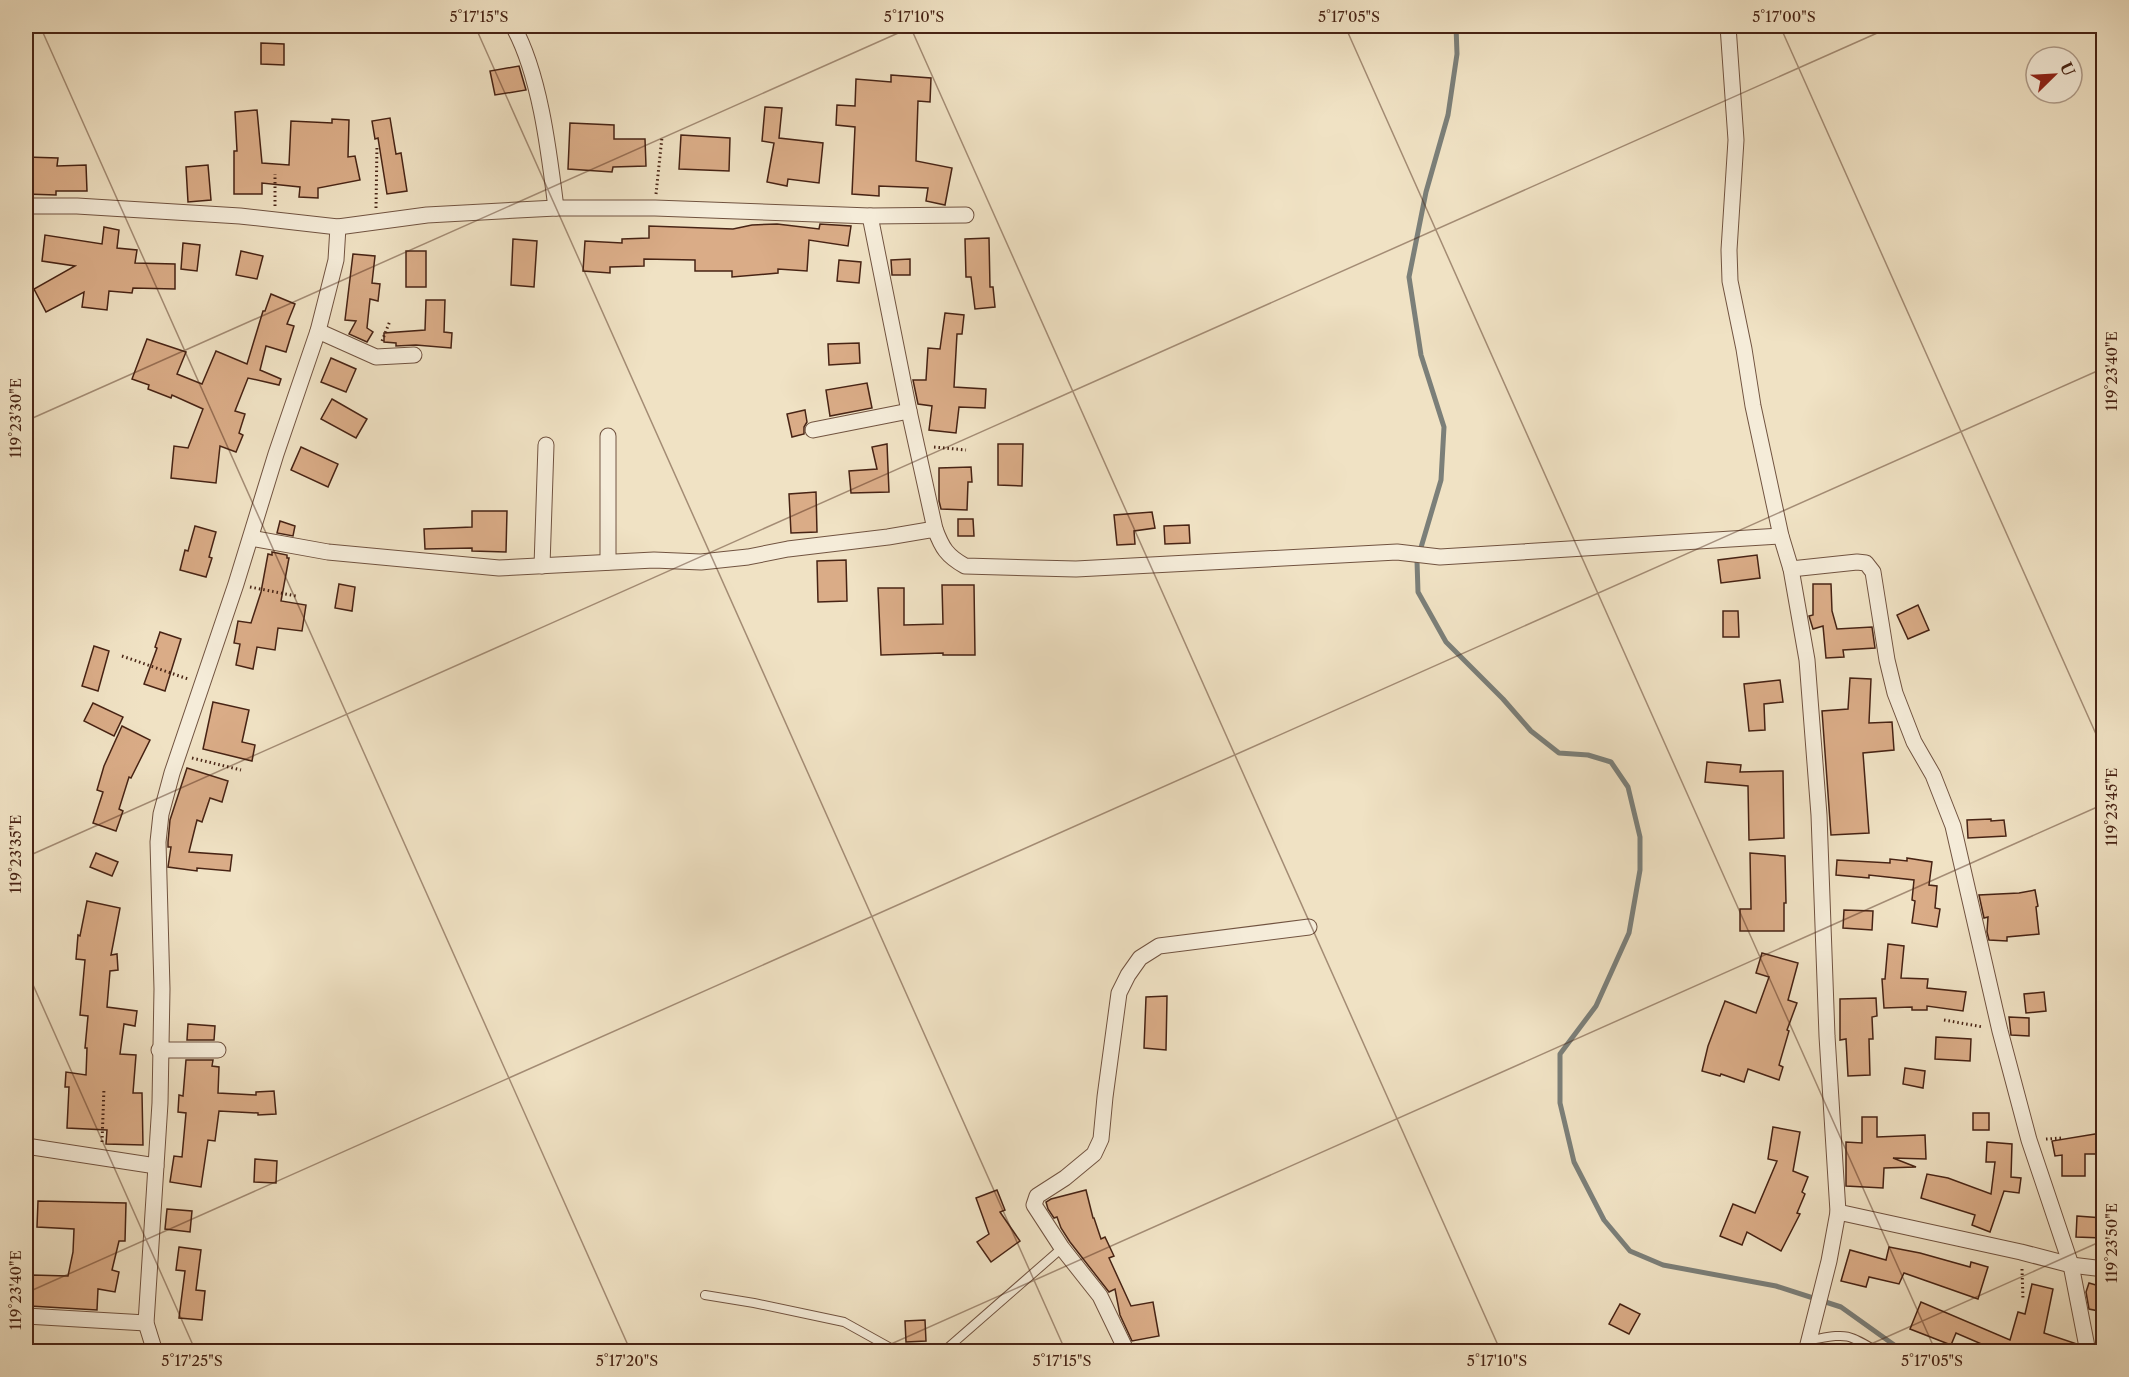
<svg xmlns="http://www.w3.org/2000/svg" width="2129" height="1377" viewBox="0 0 2129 1377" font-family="'Libre Caslon Text',serif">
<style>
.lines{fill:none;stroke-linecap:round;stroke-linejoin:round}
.stream{stroke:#7b7f79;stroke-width:5}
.building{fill:#daac87;stroke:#472314;stroke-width:1.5}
.lane-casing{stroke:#715340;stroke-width:10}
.street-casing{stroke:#715340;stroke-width:17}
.path{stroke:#472314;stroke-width:3;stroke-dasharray:1.5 3;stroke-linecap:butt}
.lane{stroke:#f5ecd9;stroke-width:8}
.street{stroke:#f5ecd9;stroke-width:15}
.ticks{fill:none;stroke:#472314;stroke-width:1.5;stroke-opacity:0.45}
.neatline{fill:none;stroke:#472314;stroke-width:2}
.ticks-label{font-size:15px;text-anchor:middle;fill:#472314}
</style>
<rect width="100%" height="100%" fill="#f0e2c4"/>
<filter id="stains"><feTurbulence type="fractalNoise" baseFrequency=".00333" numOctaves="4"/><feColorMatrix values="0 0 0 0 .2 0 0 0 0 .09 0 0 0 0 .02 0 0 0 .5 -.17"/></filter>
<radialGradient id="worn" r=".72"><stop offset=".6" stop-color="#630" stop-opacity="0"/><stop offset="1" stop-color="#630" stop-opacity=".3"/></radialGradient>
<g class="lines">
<polyline class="stream" points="1456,26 1457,54 1448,115 1426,192 1409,277 1421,355 1444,427 1441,480 1417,561 1418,592 1446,642 1503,699 1531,731 1559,753 1588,755 1611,762 1628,787 1640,837 1640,870 1629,933 1596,1006 1560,1054 1560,1103 1574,1162 1604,1220 1630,1251 1663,1265 1776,1286 1841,1307 1904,1352"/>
</g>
<g class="building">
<polygon points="261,43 284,44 284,65 261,64"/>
<polygon points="519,66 526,90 495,95 490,71"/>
<polygon points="891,75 931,78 930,102 918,101 916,161 952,168 945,205 926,201 928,188 879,186 879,196 852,194 855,127 836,125 837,105 855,106 856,79 891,82"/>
<polygon points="765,107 782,108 779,138 823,143 819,183 788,179 787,186 767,182 774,143 762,141"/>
<polygon points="257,110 262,163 289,165 291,121 332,123 332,119 349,120 348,157 355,156 360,180 318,188 318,198 299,197 300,187 262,183 262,194 234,194 234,151 237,151 235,112"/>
<polygon points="390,118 396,154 401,153 407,191 387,194 378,138 375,139 372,121"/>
<polygon points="570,123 614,125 614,139 645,139 646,166 613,167 612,172 568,169"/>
<polygon points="681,135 730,138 729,171 679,169"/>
<polygon points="26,157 58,158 57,166 86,165 87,191 56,191 56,195 26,194"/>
<polygon points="208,165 211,200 188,202 186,167"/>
<polygon points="777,224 819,229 820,224 851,226 848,246 809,240 807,271 778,269 778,273 732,277 732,271 695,271 695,260 644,259 644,266 610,267 610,273 583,271 585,241 622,243 622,239 649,238 649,226 733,229 752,225"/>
<polygon points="104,227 119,230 117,248 137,250 135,263 175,264 175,289 133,288 132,293 109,291 107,310 82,307 84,292 46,312 34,289 75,266 42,261 45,235 102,244"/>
<polygon points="989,238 990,287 993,287 995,307 975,309 971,277 966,277 965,239"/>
<polygon points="513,239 537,241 534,287 511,285"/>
<polygon points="183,243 200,245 197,271 181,269"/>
<polygon points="241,251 263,256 257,279 236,275"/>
<rect x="406" y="251" width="20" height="36"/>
<polygon points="353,254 375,256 372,283 380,284 378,301 370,299 367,328 373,332 367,342 349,334 356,321 345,320"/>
<polygon points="910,259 910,275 892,275 891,260"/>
<polygon points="839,260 861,262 859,283 837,281"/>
<polygon points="271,294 295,304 287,324 294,326 286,352 266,346 260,370 281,379 279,385 248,378 235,411 245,414 239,433 243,435 236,452 220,446 216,483 171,478 174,446 188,448 203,409 172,395 171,398 148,389 149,385 132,379 147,339 186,352 177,374 202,384 216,351 247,364 263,311 265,311"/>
<polygon points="426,300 445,300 444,332 452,333 451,348 416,345 396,346 396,343 384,342 384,333 425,330"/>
<polygon points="945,313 964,315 962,334 957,334 954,387 986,389 985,408 959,407 956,433 929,430 932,406 918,404 913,380 926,380 928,348 940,349"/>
<polygon points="859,343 860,363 829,365 828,344"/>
<polygon points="331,358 356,369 346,392 321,382"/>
<polygon points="867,383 872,408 830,416 826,390"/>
<polygon points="332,399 367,419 356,438 321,419"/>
<polygon points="805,410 807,422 804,427 804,434 792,437 787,414"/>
<polygon points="887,444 889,492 851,493 849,471 877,469 872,447"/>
<polygon points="998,444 1023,444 1022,486 998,485"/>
<polygon points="301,447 338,464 328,487 291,470"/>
<polygon points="971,467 972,482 968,482 967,510 941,509 939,501 939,468"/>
<polygon points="816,492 817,532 791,533 789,494"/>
<polygon points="472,511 507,511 506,552 472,551 472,548 425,549 424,529 472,527"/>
<polygon points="1152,512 1155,528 1134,531 1135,544 1117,545 1114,515"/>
<polygon points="958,519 973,519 974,536 958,536"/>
<polygon points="280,521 295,526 293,536 277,533"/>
<polygon points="1189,525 1190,543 1165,544 1164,526"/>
<polygon points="195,526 216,532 209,557 212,558 206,577 180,570 185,550 188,551"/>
<polygon points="272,552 287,555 287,558 289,558 281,601 306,605 302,631 278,628 275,650 257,647 253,669 236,665 240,644 234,643 238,621 251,623 261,592 268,554 272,555"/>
<polygon points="1757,555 1760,578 1721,583 1718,560"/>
<polygon points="846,560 847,601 818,602 817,561"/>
<polygon points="339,584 355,587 352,611 335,608"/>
<polygon points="1813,584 1831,584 1832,611 1837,629 1872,627 1875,648 1843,650 1844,657 1826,658 1823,626 1813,629 1809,616 1813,615"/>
<polygon points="942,585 974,585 975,655 943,655 943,653 881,655 878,588 904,588 904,625 943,624"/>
<polygon points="1918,605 1929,630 1908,639 1897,615"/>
<polygon points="1723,611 1738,611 1739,637 1723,637"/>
<polygon points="160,632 181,639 165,691 144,684 157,648 155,647"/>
<polygon points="94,646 109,651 98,691 82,686"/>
<polygon points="1850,678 1871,679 1869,723 1892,722 1894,750 1863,753 1869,833 1831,835 1822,711 1848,709"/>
<polygon points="1780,680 1783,702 1764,704 1765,730 1749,731 1744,684"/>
<polygon points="213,702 249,710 242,742 255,745 252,761 203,749"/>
<polygon points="93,703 123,717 114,736 84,721"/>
<polygon points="122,726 150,740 131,778 129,777 119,809 123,811 116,831 93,823 103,792 97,790 104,766"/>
<polygon points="1707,762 1741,765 1740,772 1783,771 1784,838 1749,840 1748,786 1705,782"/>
<polygon points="187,768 228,781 222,802 210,798 202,822 197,820 189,852 232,855 230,871 197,868 197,871 168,867 171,847 168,847 168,842 170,820"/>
<polygon points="1991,819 1991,821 2004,820 2006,836 1968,838 1967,820"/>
<polygon points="96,853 118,862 112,876 90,867"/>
<polygon points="1750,853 1785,856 1786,903 1784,903 1784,931 1740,931 1740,909 1751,909"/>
<polygon points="1907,858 1932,862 1929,885 1937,886 1935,908 1940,909 1937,927 1912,923 1915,901 1912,900 1914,880 1869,875 1869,878 1836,875 1837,860 1890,863 1890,859 1907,861"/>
<polygon points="2035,890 2038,906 2036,907 2039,934 2007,937 2007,941 1989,940 1987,932 1988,917 1984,918 1979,895 2019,893"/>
<polygon points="87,901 120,908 111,955 117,954 118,970 110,971 107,1007 137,1011 135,1026 124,1024 120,1054 136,1055 133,1093 142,1093 143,1145 106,1144 107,1130 67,1128 69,1087 65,1087 66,1072 86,1075 87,1048 85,1048 88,1016 80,1015 85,960 76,959 78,935 80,936"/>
<polygon points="1844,910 1873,911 1872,930 1843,928"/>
<polygon points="1888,944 1904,946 1901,978 1928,979 1927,988 1966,992 1963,1011 1927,1006 1927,1010 1912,1010 1912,1007 1884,1008 1882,979 1885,979"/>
<polygon points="1762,953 1798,963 1788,1000 1797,1003 1787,1030 1789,1031 1779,1065 1783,1067 1779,1080 1748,1069 1744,1082 1721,1074 1720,1076 1702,1071 1708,1046 1725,1001 1756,1013 1769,977 1756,973"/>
<polygon points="2044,992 2046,1011 2026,1013 2024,994"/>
<polygon points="1167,996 1166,1050 1144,1048 1146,997"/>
<polygon points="1876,998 1877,1016 1872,1017 1873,1039 1869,1039 1870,1075 1848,1076 1846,1039 1840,1040 1840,999"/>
<polygon points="2009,1017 2029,1018 2029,1036 2011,1035"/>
<polygon points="188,1024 215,1026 214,1040 187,1040"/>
<polygon points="1936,1037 1971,1039 1970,1061 1935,1059"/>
<polygon points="186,1060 213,1060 212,1066 219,1067 218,1093 256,1095 256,1092 274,1091 276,1114 258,1115 258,1113 219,1111 215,1141 208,1140 201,1187 170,1182 174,1156 182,1157 186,1113 178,1112 179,1095 183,1096"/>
<polygon points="1905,1068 1925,1071 1923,1088 1903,1084"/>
<rect x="1973" y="1113" width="16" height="17"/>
<polygon points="1862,1117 1877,1117 1877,1137 1925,1135 1926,1159 1893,1158 1916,1167 1884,1168 1883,1188 1846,1186 1846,1142 1862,1143"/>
<polygon points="1773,1127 1800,1132 1793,1171 1808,1177 1802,1192 1805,1194 1797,1213 1800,1214 1781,1251 1747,1232 1742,1245 1720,1236 1733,1204 1755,1213 1777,1161 1768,1159"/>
<polygon points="2095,1134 2103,1134 2103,1154 2085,1154 2085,1176 2062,1176 2062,1155 2055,1156 2052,1141"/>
<polygon points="1987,1142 2012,1144 2011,1177 2021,1178 2019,1193 2004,1191 1990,1232 1972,1225 1975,1215 1921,1198 1927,1174 1948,1178 1991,1194 1995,1162 1986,1162"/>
<polygon points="255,1159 277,1161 276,1183 254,1182"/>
<polygon points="997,1190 1005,1210 1000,1212 1020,1241 991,1262 977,1242 989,1234 976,1198"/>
<polygon points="1086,1190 1093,1218 1094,1218 1101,1239 1105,1237 1114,1256 1109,1258 1131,1306 1153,1302 1159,1336 1132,1341 1120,1315 1115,1289 1109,1292 1070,1242 1061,1228 1057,1217 1054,1218 1048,1209 1046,1202 1051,1199"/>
<polygon points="38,1201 126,1203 125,1241 119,1241 112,1270 119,1272 115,1292 98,1289 97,1310 30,1306 32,1275 68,1276 73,1252 74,1229 37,1227"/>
<polygon points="167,1209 192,1211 190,1232 165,1229"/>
<polygon points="2077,1216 2103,1218 2103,1238 2076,1237"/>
<polygon points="179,1247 201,1250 196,1290 205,1291 202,1320 179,1318 185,1271 176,1270"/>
<polygon points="1889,1247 1920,1253 1970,1267 1971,1262 1988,1267 1978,1299 1904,1273 1899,1284 1869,1277 1866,1287 1841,1281 1850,1250 1886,1260"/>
<polygon points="2089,1283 2103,1287 2099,1311 2089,1309 2086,1292"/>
<polygon points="2032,1284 2053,1289 2044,1333 2077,1344 2078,1352 2000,1352 1956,1333 1951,1345 1910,1329 1921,1302 2010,1340 2018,1312 2025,1314"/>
<polygon points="1620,1304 1640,1314 1629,1334 1609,1324"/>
<polygon points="925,1320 926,1341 906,1342 905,1321"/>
</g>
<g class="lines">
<g class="lane-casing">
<g id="lane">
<polyline points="705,1295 754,1303 844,1322 898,1352"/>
<path d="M1810,1340C1847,1334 1845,1332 1878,1352"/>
<polyline points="943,1352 1062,1248"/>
</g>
</g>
<g class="street-casing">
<g id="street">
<path d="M513,26C540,74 549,152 556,208"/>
<polyline points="1728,26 1736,140 1729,250 1730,281 1744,349 1753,406 1781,536 1791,569 1807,660 1819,815 1827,1036 1838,1212 2021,1252 2071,1265 2104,1269"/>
<polyline points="26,206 77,206 240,216 338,227 427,215 556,208 655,208 870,216 966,215"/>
<polyline points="870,216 909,411 935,529"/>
<polyline points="318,331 376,357 414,355"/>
<polyline points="813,430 909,411"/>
<path d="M251,538L328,552L499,568L654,560L701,562L748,557L788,549L888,537L935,529C942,548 947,556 965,566L1076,569L1397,552L1440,557L1781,536"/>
<polyline points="608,562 608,436"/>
<polyline points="542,566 546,445"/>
<polyline points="1791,569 1857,562 1866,563 1873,572 1887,660 1895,693 1914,742 1933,775 1953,826 2000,1031 2029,1140 2071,1265 2088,1352"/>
<polyline points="159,1050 218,1050"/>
<polyline points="26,1146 156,1166"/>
<polyline points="26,1316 146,1323"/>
<polyline points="155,1352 146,1323 160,1103 162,989 158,842 161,814 172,773 236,584 276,454 318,331 336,260 338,227"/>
<polyline points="1127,1352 1100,1296 1062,1248 1034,1205 1037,1196 1065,1178 1094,1154 1101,1139 1105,1097 1119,993 1128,975 1140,958 1159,946 1309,927"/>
<polyline points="1806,1352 1829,1261 1838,1212"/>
</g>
</g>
<g class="path">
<polyline points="656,194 662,137"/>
<polyline points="275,206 275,174"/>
<polyline points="376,208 377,145"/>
<polyline points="382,341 390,321"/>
<polyline points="934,447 966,450"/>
<polyline points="250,587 296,596"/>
<polyline points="122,656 188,679"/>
<polyline points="192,758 241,770"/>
<polyline points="1944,1020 1983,1027"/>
<polyline points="2046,1139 2062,1138"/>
<polyline points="102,1142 104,1088"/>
<polyline points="2022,1269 2023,1300"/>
</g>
<use href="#lane" class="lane"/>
<use href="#street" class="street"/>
</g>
<path class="ticks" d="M40,26L631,1352M475,26L1066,1352M910,26L1501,1352M1345,26L1936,1352M1780,26L2104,752M26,421L914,26M26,857L1893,26M26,969L196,1352M26,1293L2104,368M873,1352L2104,804M1853,1352L2104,1240"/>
<rect width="2129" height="1377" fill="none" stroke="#f0e2c4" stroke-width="66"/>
<g transform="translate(2054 75) rotate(66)"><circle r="28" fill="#f5ecd9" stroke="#af9c8a" stroke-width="1.5"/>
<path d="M0-4.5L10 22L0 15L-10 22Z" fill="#8f2418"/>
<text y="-9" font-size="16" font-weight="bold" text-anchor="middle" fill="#472314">U</text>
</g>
<rect x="33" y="33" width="2063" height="1311" class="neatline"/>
<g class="ticks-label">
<text x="479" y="22">5°17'15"S</text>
<text x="914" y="22">5°17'10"S</text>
<text x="1349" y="22">5°17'05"S</text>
<text x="1784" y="22">5°17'00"S</text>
<text transform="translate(2112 371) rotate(-90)" y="5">119°23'40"E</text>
<text transform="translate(16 418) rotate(-90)" y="5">119°23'30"E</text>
<text transform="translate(2112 807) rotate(-90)" y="5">119°23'45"E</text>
<text transform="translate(16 854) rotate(-90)" y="5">119°23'35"E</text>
<text transform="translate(2112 1243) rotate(-90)" y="5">119°23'50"E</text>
<text transform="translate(16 1290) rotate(-90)" y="5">119°23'40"E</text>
<text x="192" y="1366">5°17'25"S</text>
<text x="627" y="1366">5°17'20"S</text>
<text x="1062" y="1366">5°17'15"S</text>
<text x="1497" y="1366">5°17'10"S</text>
<text x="1932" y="1366">5°17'05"S</text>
</g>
<rect width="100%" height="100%" filter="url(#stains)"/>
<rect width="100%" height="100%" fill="url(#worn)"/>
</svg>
